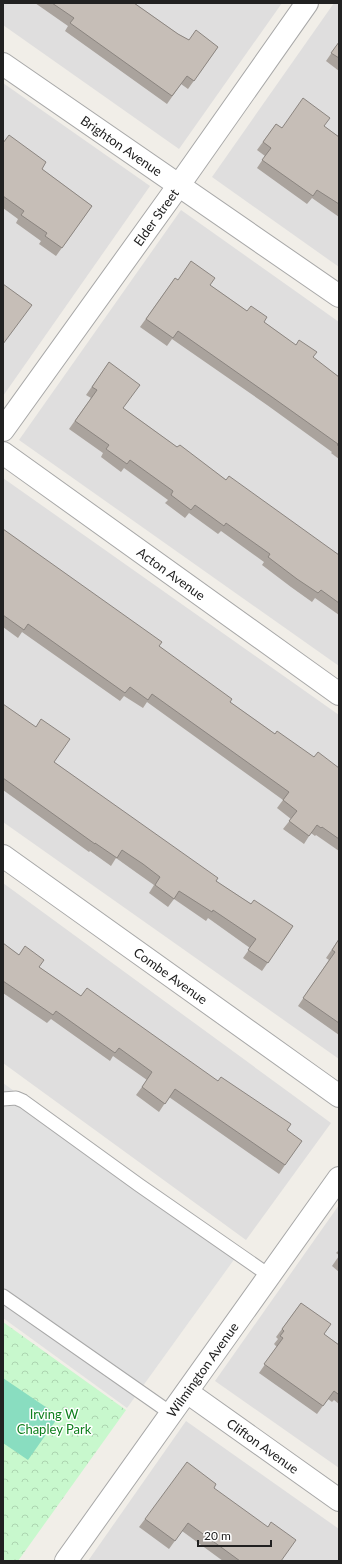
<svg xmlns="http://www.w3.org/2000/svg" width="342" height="1564" viewBox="0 0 342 1564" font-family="Lato,sans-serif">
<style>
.residential{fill:#dfdede}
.park{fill:url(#park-crowns)}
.pitch{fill:#89ddc0}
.parking{fill:#e1e1e1}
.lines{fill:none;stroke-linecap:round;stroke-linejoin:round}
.service-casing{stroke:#a8a8a8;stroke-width:15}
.minor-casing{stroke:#a8a8a8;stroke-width:24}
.service{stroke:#fff;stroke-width:13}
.minor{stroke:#fff;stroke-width:22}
.wall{fill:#aaa39d}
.building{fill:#c6beb7;stroke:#8b8580}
.labels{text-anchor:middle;stroke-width:3;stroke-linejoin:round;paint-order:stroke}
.street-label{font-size:13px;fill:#212121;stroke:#fff}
.park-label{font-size:13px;fill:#0f7f1d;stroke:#fff}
</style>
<defs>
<pattern id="park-crowns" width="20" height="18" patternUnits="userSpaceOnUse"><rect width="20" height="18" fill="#c8f8cd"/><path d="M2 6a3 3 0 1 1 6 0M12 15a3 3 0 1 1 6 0" fill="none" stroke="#acd4b0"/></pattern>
</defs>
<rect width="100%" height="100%" fill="#f1eee8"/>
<g class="residential">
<polygon points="3,3 282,3 179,149 3,25"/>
<polygon points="334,3 339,3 339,267 212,177"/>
<polygon points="3,83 150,186 3,396"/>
<polygon points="181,210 339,322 339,666 19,440"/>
<polygon points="3,478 339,715 339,1059 3,822"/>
<polygon points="3,883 331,1123 246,1240 3,1063"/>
<polygon points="339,1205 339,1468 215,1381"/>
<polygon points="186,1421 339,1529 339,1561 88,1561"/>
</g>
<polygon class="park" points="3,1322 126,1410 18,1561 3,1561"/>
<polygon class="pitch" points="3,1378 59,1416 28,1460 3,1443"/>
<polygon class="parking" points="3,1083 238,1254 127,1408 3,1318"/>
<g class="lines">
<g class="service-casing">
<g id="service">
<polyline points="3,1099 16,1098 23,1101 139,1185 270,1276"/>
<polyline points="3,1296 172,1414"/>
</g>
</g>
<g class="minor-casing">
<g id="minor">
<path id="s1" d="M3,64L339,296"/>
<path id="s2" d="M3,430L179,185L307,3"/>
<path id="s3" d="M3,453L339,694"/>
<path id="s4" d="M3,856L339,1096"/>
<path id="s5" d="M187,1392L339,1500"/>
<path id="s6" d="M66,1561L339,1178"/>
</g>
</g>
<use href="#service" class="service"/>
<use href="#minor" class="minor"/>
</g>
<g class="wall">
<polygon points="35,3 134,3 178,34 189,40 218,47 188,89 181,84 167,104 65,31 68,26"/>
<polygon points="339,42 339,71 326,61"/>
<polygon points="276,124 282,128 324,126 339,137 339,217 312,198 307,204 257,168 265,156 257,150"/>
<polygon points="3,143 42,169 92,206 56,256 39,244 41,241 16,223 18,219 3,208"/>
<polygon points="175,278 178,280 210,285 247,311 264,322 339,377 339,459 331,453 332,452 267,405 172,339 167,346 140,327"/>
<polygon points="109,362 123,408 177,447 339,555 339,615 315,598 312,602 291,587 262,565 264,562 221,531 218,534 189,513 185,518 165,503 168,500 124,468 121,472 101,457 103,453 69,429 91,398 86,395"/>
<polygon points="3,529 159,646 230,702 275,734 314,757 339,768 339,851 316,835 315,836 311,833 304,844 283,829 291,819 277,808 283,800 147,702 143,708 124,696 120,701 22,632 18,638 3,627"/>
<polygon points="3,704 54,762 216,881 251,904 293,926 262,971 243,958 250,948 208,918 206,921 174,899 168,907 149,893 154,885 137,873 116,858 111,866 90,851 89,852 3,790"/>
<polygon points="339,939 339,1035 298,1006 329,960 326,958"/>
<polygon points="3,943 19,955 39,967 81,996 287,1130 285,1165 279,1174 169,1097 159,1112 136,1095 147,1080 113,1056 110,1061 51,1019 47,1023 3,993"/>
<polygon points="339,1250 339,1255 336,1253"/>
<polygon points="339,1256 339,1272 332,1266"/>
<polygon points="301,1303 324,1334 339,1345 339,1404 334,1400 332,1402 328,1399 317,1414 259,1373 277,1347 274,1344 278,1339 276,1337"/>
<polygon points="214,1488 281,1561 223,1561 182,1531 169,1549 139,1527 145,1519"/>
</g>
<g class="building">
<polygon points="52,3 134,3 178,34 189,40 196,30 218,47 194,81 187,76 172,96 70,23 74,18"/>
<polygon points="339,42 339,58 331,53"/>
<polygon points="303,98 330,118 324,126 339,137 339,204 317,190 313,196 262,160 271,148 263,142 276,124 282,128"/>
<polygon points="9,135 46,162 42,169 92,206 62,248 45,236 47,233 21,215 24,211 3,196 3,143"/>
<polygon points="191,261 215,278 210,285 247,311 251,306 267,317 264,322 296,345 299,340 317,352 313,357 339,377 339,446 337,445 338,444 272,397 178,331 173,338 146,319 175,278 178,280"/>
<polygon points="3,284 32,305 3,344"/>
<polygon points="109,362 140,385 123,408 177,447 180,445 226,480 229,476 339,555 339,603 321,590 318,593 297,579 268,557 270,554 226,523 224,526 195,505 191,510 171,495 173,491 130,460 127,464 106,449 109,445 75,421 97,390 92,387"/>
<polygon points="3,529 162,642 159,646 232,699 230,702 275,734 277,731 314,757 318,752 339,768 339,839 322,827 321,828 317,825 309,836 289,821 297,811 283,800 289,792 152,694 148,700 130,687 125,693 28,624 24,630 3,615"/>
<polygon points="3,704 36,727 41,719 70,739 54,762 218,878 216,881 251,904 254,900 293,926 268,963 248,950 256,939 213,910 212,912 179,891 174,899 155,885 160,877 143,864 122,850 117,858 95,843 95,844 3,778"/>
<polygon points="339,939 339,1023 303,998 335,952 332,950"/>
<polygon points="3,943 19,955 25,946 44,960 39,967 81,996 87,988 218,1081 221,1077 291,1124 287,1130 302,1141 285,1165 175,1089 165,1104 142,1087 152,1072 119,1048 115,1053 56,1011 53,1015 3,981"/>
<polygon points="301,1303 331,1324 324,1334 339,1345 339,1393 338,1394 334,1391 323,1406 264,1364 283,1338 280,1336 284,1331 282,1329"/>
<polygon points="187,1462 216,1484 214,1488 268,1527 271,1522 296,1540 281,1561 240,1561 188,1523 175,1541 145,1519"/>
</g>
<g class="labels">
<g class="street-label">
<text dy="5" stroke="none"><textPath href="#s1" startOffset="144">Brighton Avenue</textPath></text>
<text dy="5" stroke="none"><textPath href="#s2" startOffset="262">Elder Street</textPath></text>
<text dy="5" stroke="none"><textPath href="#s3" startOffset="207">Acton Avenue</textPath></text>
<text dy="5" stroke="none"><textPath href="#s4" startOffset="206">Combe Avenue</textPath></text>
<text dy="5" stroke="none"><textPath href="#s6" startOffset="235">Wilmington Avenue</textPath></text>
<text dy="5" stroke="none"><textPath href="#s5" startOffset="93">Clifton Avenue</textPath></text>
</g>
<g class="park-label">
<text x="54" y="1419">Irving W<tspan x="54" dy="15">Chapley Park</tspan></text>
</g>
</g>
<rect width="342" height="1564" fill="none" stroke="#212121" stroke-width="8"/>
<path d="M198 1540v6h73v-6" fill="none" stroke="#212121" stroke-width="2"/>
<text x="204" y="1540" font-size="12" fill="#212121" stroke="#ffffff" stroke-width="3" paint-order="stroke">20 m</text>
</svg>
